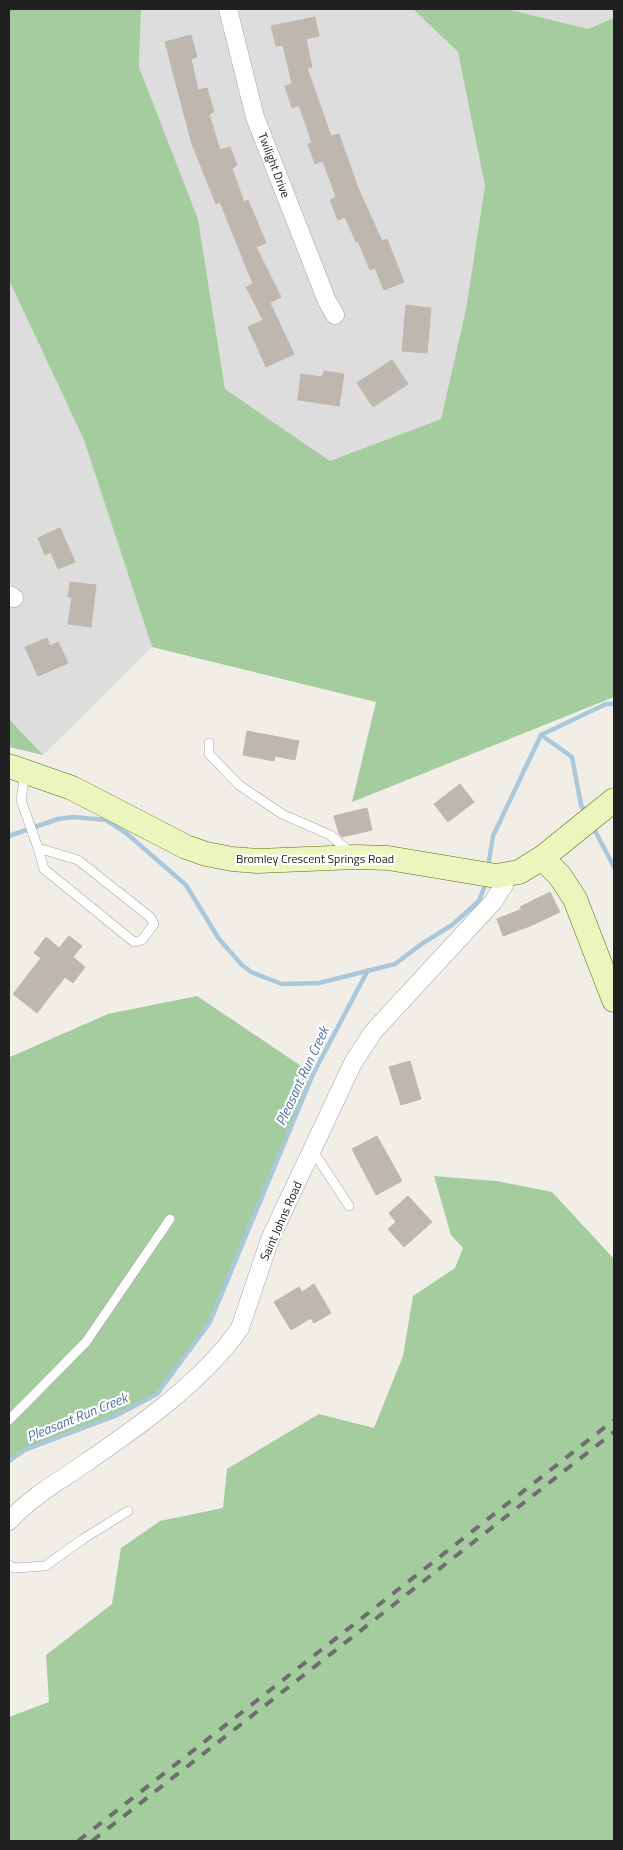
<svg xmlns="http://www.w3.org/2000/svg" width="623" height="1850" viewBox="0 0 623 1850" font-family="'Titillium Web',sans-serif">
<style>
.residential{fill:#dedddd}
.forest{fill:#a5cc9e}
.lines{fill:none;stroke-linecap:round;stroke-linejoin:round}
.stream{stroke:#aac8da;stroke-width:4.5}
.building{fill:#bdb7b0;stroke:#c0b7aa}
.lane-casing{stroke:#a4a4a4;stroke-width:10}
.street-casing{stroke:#a4a4a4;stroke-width:19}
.secondary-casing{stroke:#58710c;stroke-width:25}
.lane{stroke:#fff;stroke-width:9}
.street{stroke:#fff;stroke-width:18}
.secondary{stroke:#ebf6be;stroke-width:24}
.rail{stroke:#6e6e6e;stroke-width:4;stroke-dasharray:10 10;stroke-linecap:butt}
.labels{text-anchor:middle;stroke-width:4.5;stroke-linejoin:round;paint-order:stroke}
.street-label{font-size:12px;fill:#202020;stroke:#fff}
.water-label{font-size:14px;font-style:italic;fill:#5171aa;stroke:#fff}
</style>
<rect width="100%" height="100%" fill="#f0eee7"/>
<g class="residential">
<polygon points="141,9 413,9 458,52 485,186 466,309 441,419 330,461 225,389 198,219 139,67"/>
<polygon points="507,9 614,9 614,18 588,29"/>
<polygon points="9,280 84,440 152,647 43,755 9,719"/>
</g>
<g class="forest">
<polygon points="9,9 141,9 139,67 198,219 225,389 330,461 441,419 466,309 485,186 458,52 413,9 507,9 588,29 614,18 614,697 352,802 376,702 152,647 84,440 9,280"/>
<polygon points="9,719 43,755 9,747"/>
<polygon points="197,996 313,1074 210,1322 157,1394 115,1416 25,1450 9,1461 9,1052 10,1057 108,1014"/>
<polygon points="434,1176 496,1181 552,1192 614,1259 614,1841 9,1841 9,1717 49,1702 46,1655 112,1604 121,1548 160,1521 223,1508 227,1469 319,1414 374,1428 403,1356 413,1296 455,1268 463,1248 451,1235"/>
</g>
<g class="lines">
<g class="stream">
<polyline points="541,735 572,757 581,805 586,813"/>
<polyline points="593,827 614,867"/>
<polyline points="9,836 58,819 73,817 106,820 126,833 186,885 219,939 242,965 251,972 282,984 319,983 395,964 423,943 452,925 479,901 486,882"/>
<polyline points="488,867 493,836 541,735 606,704 614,704"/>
<polyline points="9,1461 25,1450 115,1416 157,1394 210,1322 313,1074 368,970"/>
</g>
</g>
<g class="building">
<polygon points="315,17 319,36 306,39 312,67 307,68 331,136 339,134 358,188 382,241 387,239 404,282 384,290 375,268 370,270 358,241 356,242 345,217 338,220 330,200 336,197 323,161 315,164 308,144 312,143 299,105 292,108 285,86 292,84 283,45 276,46 271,26"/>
<polygon points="191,35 197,57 191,59 198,90 207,88 214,112 209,114 220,150 230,147 237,165 232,169 244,202 248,200 266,243 256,247 281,297 270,303 294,354 266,367 248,327 263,320 246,287 253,284 220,202 216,204 192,144 165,42"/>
<polygon points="406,305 431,308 427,353 402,351"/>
<polygon points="392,360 408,384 373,407 357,383"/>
<polygon points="324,371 344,374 339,406 298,400 301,374 322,377"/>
<polygon points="60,528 75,562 58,569 51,552 45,555 38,538"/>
<polygon points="70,582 96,585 91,627 68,624 72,597 68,597"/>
<polygon points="47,638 50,646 58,642 68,663 38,676 25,647"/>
<polygon points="247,731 299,741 295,760 275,756 274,761 243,755"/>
<polygon points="460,784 474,802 448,822 434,804"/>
<polygon points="367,808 372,830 342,837 339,834 334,816"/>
<polygon points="550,892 560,912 530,926 503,936 497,919 522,909 520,907"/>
<polygon points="69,936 82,946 73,957 85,967 73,983 65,977 37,1013 13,994 41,958 34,953 46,937 59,948"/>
<polygon points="410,1061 421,1099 401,1105 389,1067"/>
<polygon points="377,1136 402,1181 376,1195 352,1149"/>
<polygon points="408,1196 432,1222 404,1247 388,1229 396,1222 389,1213"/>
<polygon points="314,1284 331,1313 314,1323 311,1318 291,1330 274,1302 299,1287 302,1292"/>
</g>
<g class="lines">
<g class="lane-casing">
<g id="lane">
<polyline points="209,743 209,754 239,785 282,814 330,835 350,852"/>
<polyline points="25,773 21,800 38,848"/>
<polygon points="38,848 78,860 150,917 154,924 142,940 134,942 44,869"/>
<polyline points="313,1151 349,1206"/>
<polyline points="9,1420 86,1342 170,1219"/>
<polyline points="9,1565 14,1568 45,1566 83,1539 128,1511"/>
</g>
</g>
<g class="street-casing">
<g id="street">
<polyline points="228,9 255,117 327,301 335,315"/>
<polyline points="9,595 14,598"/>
<path d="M9,1521C30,1498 56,1483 81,1466C135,1429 203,1382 240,1328L270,1239L353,1063L373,1032L493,902L504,885L505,876"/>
</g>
</g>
<g class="secondary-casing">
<g id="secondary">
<polyline points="9,766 72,788 186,847 206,854 232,859 258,861 356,857 388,858 496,876 519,872 542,858 614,800"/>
<polyline points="542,858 560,876 575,899 614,1000"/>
</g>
</g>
<use href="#lane" class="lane"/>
<use href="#street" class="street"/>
<use href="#secondary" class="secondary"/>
<g class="rail">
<polyline points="78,1841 614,1420"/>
<polyline points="92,1841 614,1432"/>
</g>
</g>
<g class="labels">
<g class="street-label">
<text transform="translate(274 165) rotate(69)" y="4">Twilight Drive</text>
<text x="315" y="863">Bromley Crescent Springs Road</text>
<text transform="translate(281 1221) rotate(-66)" y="4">Saint Johns Road</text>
</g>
<g class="water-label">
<text transform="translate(302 1076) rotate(-65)" y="5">Pleasant Run Creek</text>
<text transform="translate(77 1417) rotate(-22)" y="5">Pleasant Run Creek</text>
</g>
</g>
<rect width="623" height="1850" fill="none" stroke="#202020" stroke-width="20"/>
</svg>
